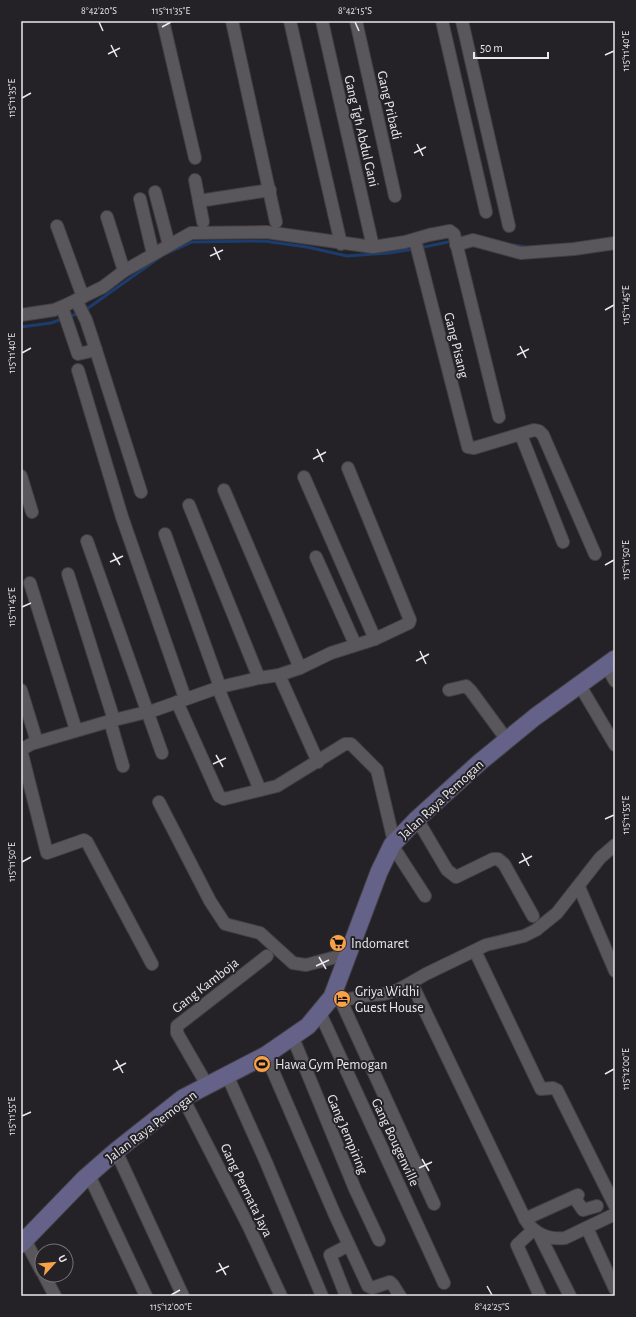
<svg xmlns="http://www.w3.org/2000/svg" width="636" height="1317" viewBox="0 0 636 1317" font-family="'Alegreya Sans',sans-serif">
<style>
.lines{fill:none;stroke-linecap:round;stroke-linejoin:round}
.stream{stroke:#1b3c6c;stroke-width:3}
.street-casing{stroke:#424044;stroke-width:14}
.secondary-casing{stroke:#424044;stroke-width:19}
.street{stroke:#59575c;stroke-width:12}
.secondary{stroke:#646289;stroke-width:17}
.ticks{fill:none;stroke:#e9e8eb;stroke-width:1.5}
.labels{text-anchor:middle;stroke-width:4;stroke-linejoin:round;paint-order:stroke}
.street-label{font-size:14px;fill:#e9e8eb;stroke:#242226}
.poi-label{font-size:14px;fill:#e9e8eb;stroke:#242226;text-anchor:start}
.neatline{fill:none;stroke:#e9e8eb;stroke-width:1.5}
.ticks-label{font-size:10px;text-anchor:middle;fill:#e9e8eb}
</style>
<rect width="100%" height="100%" fill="#242226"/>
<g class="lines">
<g class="stream">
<polyline points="514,245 526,247"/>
<polyline points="419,248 453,241"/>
<polyline points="84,311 163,255 192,242 264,241 307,247 347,256 389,253 414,249"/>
<polyline points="68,317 79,313"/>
<polyline points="21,327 51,323 62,319"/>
</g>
<g class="street-casing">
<g id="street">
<polyline points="163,21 195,158"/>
<polyline points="232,21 276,222"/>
<polyline points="290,21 341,244"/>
<polyline points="322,21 373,247"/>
<polyline points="356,21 395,196"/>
<polyline points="442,21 486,212"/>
<polyline points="462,21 509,226"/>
<polyline points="195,180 203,222"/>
<polyline points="155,192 169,245"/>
<polyline points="140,199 153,254"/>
<polyline points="199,201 270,190"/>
<polyline points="107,217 124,271"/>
<polyline points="57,226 83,297"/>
<polyline points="415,240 468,447 474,448 534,430 539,431 543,435 595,554"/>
<polyline points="456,245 473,240 521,253 574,249 615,243"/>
<polyline points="76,300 86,320 93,341 141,492"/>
<polyline points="62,307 78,354 96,350"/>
<polyline points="21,315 54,310 66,305 103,287 124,271 191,233 266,232 373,247 405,242 429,235 450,231 454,234 499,417"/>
<polyline points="78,370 122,517 185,698"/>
<polyline points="521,435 563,542"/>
<polyline points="21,476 32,512"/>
<polyline points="304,477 375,639"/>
<polyline points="224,490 300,668"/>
<polyline points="189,505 259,678"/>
<polyline points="165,534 220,687"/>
<polyline points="87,541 162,753"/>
<polyline points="316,557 355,644"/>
<polyline points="68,574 114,720"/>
<polyline points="30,583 76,730"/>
<polyline points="606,665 615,681"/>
<polyline points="279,675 318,762"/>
<polyline points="579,684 615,745"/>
<polyline points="218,688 260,790"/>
<polyline points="21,690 37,742"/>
<polyline points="449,690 466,686 471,691 507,740"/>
<polyline points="177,702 219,796 224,799 277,786 345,744 351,744 377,770 394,842"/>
<polyline points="110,721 123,766"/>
<polyline points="159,802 210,901 225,924 260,933 293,963 306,965 336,957 347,959"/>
<polyline points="417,819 447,870 456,877 493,859 498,859 504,864 533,916"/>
<polyline points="392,845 425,896"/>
<polyline points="579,887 615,971"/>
<polyline points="475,951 541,1089 553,1088 557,1090 615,1206"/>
<polyline points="152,964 87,842 84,840 47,853 21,750 31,744 110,721 155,710 220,687 259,678 279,675 300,668 331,653 375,639 409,623 410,620 348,468"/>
<path d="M412,984L525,1219C533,1233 548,1240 565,1238L615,1214"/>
<polyline points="332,997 341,1001 362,996 384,994 398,990 426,974 486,945 524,936 536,930 557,913 600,858 615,845"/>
<polyline points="341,1001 434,1204"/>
<polyline points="320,1013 444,1283"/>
<polyline points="293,1038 355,1189 379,1240"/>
<polyline points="266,1055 335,1215 368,1286 372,1288 390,1282 393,1285 400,1296"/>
<polyline points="227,1075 266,1162 322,1296"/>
<polyline points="207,1085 177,1033 177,1026 267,956"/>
<polyline points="183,1098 249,1227 281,1296"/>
<polyline points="116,1151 183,1296"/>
<polyline points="89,1175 146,1296"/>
<polyline points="574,1197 583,1210 597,1206"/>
<polyline points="525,1219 578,1195"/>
<polyline points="587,1228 615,1289"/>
<polyline points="533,1230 517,1245 540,1296"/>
<polyline points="539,1234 570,1296"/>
<polyline points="25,1240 42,1272"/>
<polyline points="44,1275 55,1296"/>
<polyline points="346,1296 330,1255 349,1245"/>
</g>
</g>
<g class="secondary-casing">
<polyline id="secondary" points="21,1244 84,1179 116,1151 183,1098 266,1055 308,1026 332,997 379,872 392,845 417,819 480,762 535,717 615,659"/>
</g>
<use href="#street" class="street"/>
<use href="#secondary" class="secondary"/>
</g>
<path class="ticks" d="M99,22L103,31M355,22L359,31M162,27L171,22M111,45L117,57M108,54L120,48M605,55L614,51M22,98L31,93M417,144L423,156M414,153L426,147M214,247L220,260M210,256L223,250M605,310L614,305M520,346L526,358M22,353L31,348M517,355L529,349M317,449L323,462M313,459L326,452M113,553L120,565M110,562L123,556M605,565L614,560M22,607L31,603M420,651L426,664M416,661L429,654M216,755L223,767M213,764L226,758M605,819L614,815M522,853L529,866M22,862L31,857M519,863L532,856M319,957L326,969M316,966L329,960M116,1060L123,1073M113,1070L126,1063M605,1074L614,1069M22,1116L31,1112M422,1159L429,1171M419,1168L432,1162M219,1263L226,1275M216,1272L229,1266M487,1286L492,1295M171,1295L180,1290"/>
<defs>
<g id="supermarket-disc" transform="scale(0.9)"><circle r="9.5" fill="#f7a149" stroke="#242226"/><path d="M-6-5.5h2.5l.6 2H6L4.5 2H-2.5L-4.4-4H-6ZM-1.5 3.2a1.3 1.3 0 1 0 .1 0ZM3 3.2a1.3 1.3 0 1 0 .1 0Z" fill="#111"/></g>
<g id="hotel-disc" transform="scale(0.9)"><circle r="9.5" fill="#f7a149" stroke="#242226"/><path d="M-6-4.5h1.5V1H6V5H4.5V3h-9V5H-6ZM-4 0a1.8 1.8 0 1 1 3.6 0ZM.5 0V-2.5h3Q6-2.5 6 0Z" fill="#111"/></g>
<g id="stadium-disc" transform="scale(0.9)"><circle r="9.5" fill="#f7a149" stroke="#242226"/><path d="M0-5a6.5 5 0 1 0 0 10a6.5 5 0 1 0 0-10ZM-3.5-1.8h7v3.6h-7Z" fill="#111"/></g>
</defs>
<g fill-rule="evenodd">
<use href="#supermarket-disc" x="338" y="943"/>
<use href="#hotel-disc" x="342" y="999"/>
<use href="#stadium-disc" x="262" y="1064"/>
</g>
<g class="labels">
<g class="street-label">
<text transform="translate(390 105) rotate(77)" y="5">Gang Pribadi</text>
<text transform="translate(362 131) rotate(77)" y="5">Gang Tgh Abdul Gani</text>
<text transform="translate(457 345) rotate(76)" y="5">Gang Pisang</text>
<text transform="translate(441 799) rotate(-43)" y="5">Jalan Raya Pemogan</text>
<text transform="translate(205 985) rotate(-38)" y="5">Gang Kamboja</text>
<text transform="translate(151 1126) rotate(-37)" y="5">Jalan Raya Pemogan</text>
<text transform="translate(348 1134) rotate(67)" y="5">Gang Jempiring</text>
<text transform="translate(396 1142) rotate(65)" y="5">Gang Bougenville</text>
<text transform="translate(247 1190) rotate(64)" y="5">Gang Permata Jaya</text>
</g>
<g class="poi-label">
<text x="351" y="948">Indomaret</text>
<text x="355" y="996">Griya Widhi<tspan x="355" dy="16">Guest House</tspan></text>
<text x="275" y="1069">Hawa Gym Pemogan</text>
</g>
</g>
<rect width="636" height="1317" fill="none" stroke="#242226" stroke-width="44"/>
<g transform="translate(54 1263) rotate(63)"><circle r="19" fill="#242226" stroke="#737175"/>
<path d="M0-3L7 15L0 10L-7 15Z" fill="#f7a149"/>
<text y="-6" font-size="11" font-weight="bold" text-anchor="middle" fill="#e9e8eb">U</text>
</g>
<path d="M474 52v6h74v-6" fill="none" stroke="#e9e8eb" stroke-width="2"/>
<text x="480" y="52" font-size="12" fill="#e9e8eb" stroke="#242226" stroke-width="3" paint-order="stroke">50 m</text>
<rect x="22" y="22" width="592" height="1273" class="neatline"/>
<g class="ticks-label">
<text x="99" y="14">8°42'20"S</text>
<text x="171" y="14">115°11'35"E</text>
<text x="355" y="14">8°42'15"S</text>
<text transform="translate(625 51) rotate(-90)" y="4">115°11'40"E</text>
<text transform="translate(11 98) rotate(-90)" y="4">115°11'35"E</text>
<text transform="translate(625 305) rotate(-90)" y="4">115°11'45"E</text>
<text transform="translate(11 353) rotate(-90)" y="4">115°11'40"E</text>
<text transform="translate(625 560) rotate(-90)" y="4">115°11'50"E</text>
<text transform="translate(11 607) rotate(-90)" y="4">115°11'45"E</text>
<text transform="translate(625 815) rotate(-90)" y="4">115°11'55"E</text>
<text transform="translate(11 862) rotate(-90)" y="4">115°11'50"E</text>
<text transform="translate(625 1069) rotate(-90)" y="4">115°12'00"E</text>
<text transform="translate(11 1116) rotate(-90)" y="4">115°11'55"E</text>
<text x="171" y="1310">115°12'00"E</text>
<text x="492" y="1310">8°42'25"S</text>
</g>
</svg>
